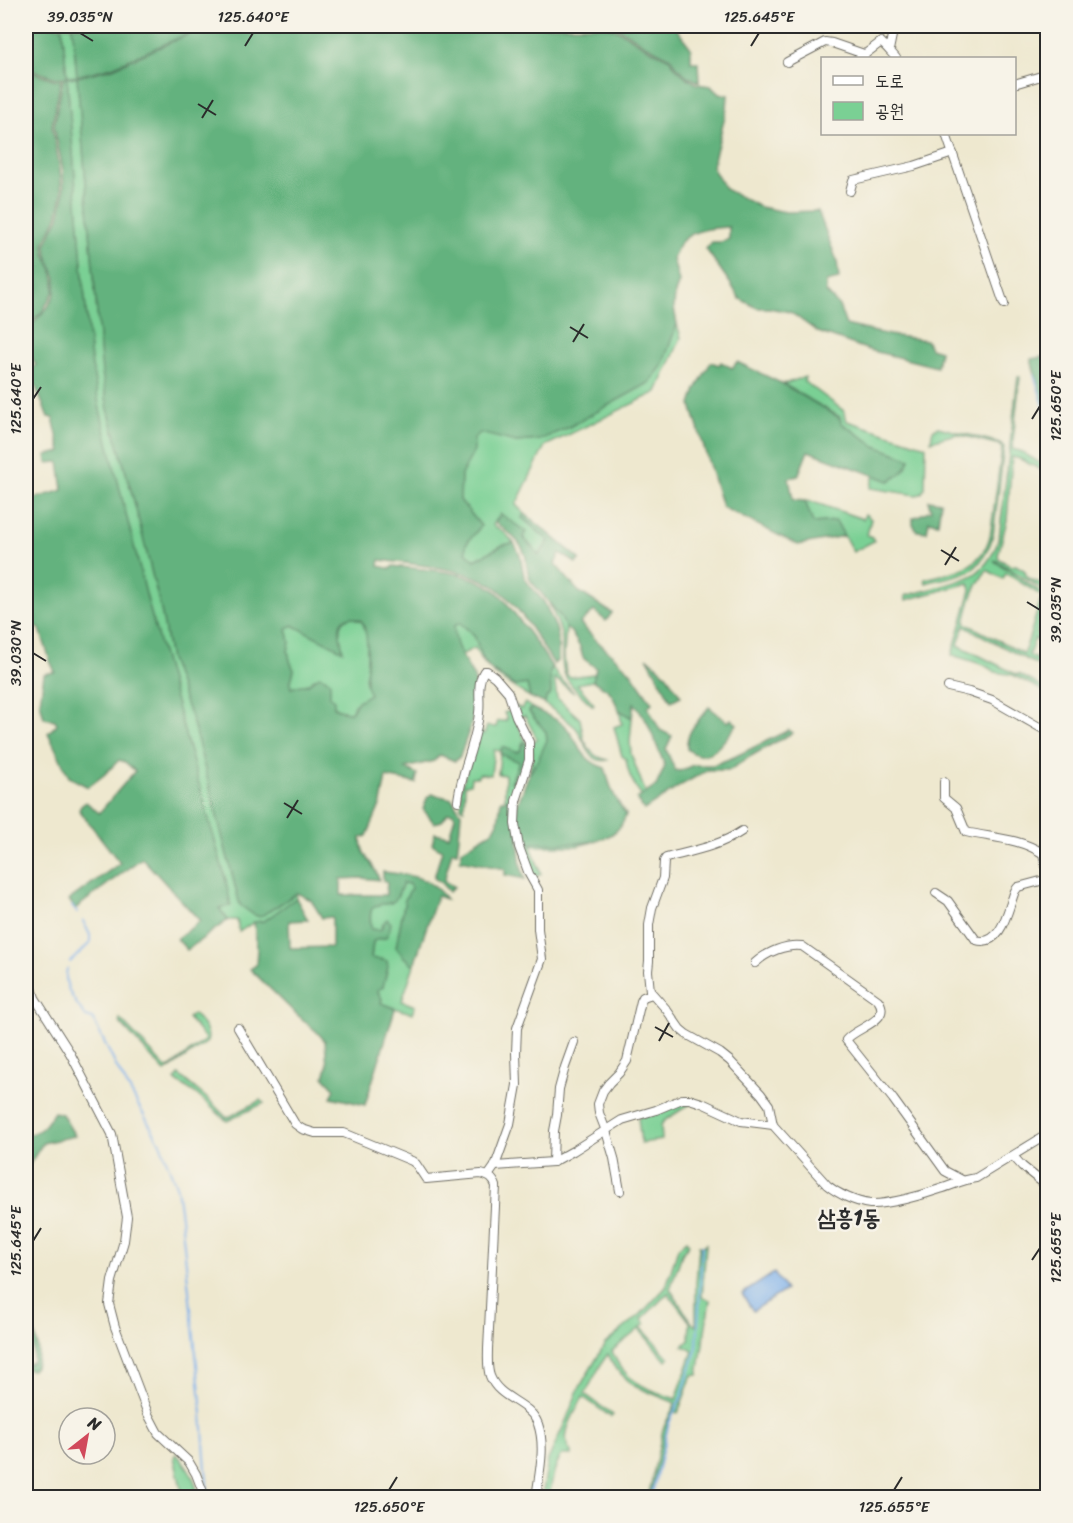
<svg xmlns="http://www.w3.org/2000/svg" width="1073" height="1523" viewBox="0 0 1073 1523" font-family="Sriracha,'Poor Story',sans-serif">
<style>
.green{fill:#7ad094;stroke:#527e60;stroke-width:1.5;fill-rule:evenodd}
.forest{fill:#63b27e;stroke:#476e54;stroke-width:1.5;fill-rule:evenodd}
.water{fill:#7fb1eb;stroke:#556e8b;stroke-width:1.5}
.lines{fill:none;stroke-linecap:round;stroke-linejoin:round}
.stream{stroke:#7fb1eb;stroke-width:2}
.street-casing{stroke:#6f6d64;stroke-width:10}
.street{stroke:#fff;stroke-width:8}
.ticks{fill:none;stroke:#2b2b2b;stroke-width:2}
.labels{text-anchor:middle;stroke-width:5;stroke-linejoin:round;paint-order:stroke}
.quarter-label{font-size:22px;font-weight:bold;fill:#2b2b2b;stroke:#f7f3e8}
.neatline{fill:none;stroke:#2b2b2b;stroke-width:2}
.ticks-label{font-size:15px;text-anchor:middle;fill:#2b2b2b}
</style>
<rect width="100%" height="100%" fill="#f7f3e8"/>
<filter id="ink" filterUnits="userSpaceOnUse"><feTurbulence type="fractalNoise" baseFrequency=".0167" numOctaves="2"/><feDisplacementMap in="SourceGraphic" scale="12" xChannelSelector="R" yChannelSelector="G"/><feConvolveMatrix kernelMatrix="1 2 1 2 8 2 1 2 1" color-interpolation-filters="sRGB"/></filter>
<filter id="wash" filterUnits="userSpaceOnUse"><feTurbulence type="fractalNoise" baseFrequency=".008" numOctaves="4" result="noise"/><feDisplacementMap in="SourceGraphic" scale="24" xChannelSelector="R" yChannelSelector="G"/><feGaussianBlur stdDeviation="1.35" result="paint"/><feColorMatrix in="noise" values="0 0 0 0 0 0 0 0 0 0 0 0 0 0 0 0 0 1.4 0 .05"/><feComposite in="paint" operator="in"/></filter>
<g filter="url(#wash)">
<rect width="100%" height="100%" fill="#eee8cf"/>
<g class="green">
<polygon points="62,26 72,26 77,76 67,77"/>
<polygon points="77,77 102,372 108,409 134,501 162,614 170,659 193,723 240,905 269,912 297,893 296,898 264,921 254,922 239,932 237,920 228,920 219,908 226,881 149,606 100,410 91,361 84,289 67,78"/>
<polygon points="677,324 681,338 657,392 545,446 516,505 525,514 522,518 549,541 540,556 501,514 493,525 506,534 514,543 503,545 475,560 466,552 466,544 481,526 460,500 461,475 474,438 480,432 516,442 540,440 569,427 649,383 662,366"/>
<polygon points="805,377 804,381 844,411 847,421 926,446 925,488 921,494 916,495 870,488 874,475 889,481 910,459 873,445 869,441 841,423 840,417 783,384"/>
<path d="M1018,377H1020L1012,449L1020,451L1047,467V473L1020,459L1012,457L1007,520L998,555L999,559L1011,566L1016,565L1024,570L1028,578L1047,586V592L995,560L994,561L1047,596V598L1045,597L1037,633L1047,639V644L1035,638L1029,655L1047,665V670L964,626L958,645L1018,675L1019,674L1047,690V693L1013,675L995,672L984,665L952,655L971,590L969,583L906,600L905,596C921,591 965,582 976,573C987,565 995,551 999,538ZM987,570L1003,579L1006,573L1042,596L1024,654L965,623C970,601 973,588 987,570Z"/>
<path d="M938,427L1000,443L1004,447L993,536C990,547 982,562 973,569C965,575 937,580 926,583L925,579C955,571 979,571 990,537L1002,448L1000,445L956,434L931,441C932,434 931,429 938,427Z"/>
<polygon points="805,501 813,502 863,519 865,514 871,519 867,535 872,537 874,541 853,552 836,521 813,523"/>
<path d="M549,603L560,616L566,628L564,656L566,674L570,677L595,674L593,681L577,684L594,704L593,706C584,697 570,687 565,675C560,664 563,650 562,638C560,625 554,615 549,603Z"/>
<path d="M352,617L362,622L367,633V668L365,678L370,694L354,705L351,712C336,712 327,703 330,688L314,679C309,685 299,687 291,688L290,684L294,670L290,661L288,651L290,642L287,628L293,625L342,650C341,637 333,620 352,617Z"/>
<path d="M460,623L474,635L483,659L489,668L515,686L527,684L530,697C508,684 486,673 475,648L461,655L454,640L453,626Z"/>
<path d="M552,667L558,676L574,693L554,678L557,698L580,719L584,740L590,750L596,756L607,760C588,765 585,739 576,728C567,719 555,712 545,704L546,698L551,694L550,673Z"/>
<path d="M525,703L532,708L529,711C533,719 540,724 545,730C554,743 535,763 529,774L533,753L531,744L537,739L525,716L520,717L516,706L521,709Z"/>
<path d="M619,710L632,718L630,741L631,754L646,794L642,797C632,780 629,778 626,759L622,756L614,727L622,724Z"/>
<polygon points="509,711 513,714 527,744 522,745 520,751 516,753 503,747 500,751 494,750 491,775 479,774 478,777 471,777 470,784 465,785 464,809 461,807 461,789 479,730 484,735 487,726 496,727 498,721 505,721 507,719 504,713"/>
<polygon points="500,754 519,762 511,782 518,783 513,800 505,800 505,775 498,774"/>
<polygon points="531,842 578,843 593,842 577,846 531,846 541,874 535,877 521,844"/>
<path d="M403,883L409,884L411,888L405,900L398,936L404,957L414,965L402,1001L415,1006L412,1013C401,1011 391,1006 380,1003L382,999L377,989L381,959H371L373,942L377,939L385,938L383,924L381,929L379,930L371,929C370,906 368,905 391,903L398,895Z"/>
<path d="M193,1014C200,1021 211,1031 207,1042L165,1072L119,1022L120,1019L166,1068L170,1067L205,1040L204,1037L188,1018Z"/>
<polygon points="179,1075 209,1100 227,1118 261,1100 264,1103 227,1121 195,1093 175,1080"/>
<polygon points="682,1101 690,1102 690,1104 664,1121 661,1125 662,1140 641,1143 638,1118"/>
<path d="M687,1240L689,1244L682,1254L670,1289L692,1323L696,1326V1284L699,1246H701L700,1279L702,1247L706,1244L702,1297L710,1300L698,1375H692L678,1413H674L680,1399L668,1423L650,1497H648L649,1493L663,1429L675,1404L673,1402L634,1386L615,1368L608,1354L603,1361L585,1394L613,1415L611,1417L583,1397C575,1413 558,1436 571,1452V1455H562C553,1467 552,1483 549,1497H542L548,1460L567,1418L578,1390L605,1344L641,1314L666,1287L678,1248ZM668,1293L690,1322L689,1337L690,1339L683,1346L693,1351L676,1399C647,1389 624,1382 612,1351L639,1329L666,1361L669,1358L641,1327L645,1324L642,1319Z"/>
<path d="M176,1454C189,1466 196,1480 198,1497H183L174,1457Z"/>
</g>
<g class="forest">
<polygon points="26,26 62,26 67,77 56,78 26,68"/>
<polygon points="72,26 177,26 179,29 187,26 201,26 188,34 112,67 77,76"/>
<path d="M203,26H604L618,30L647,48L670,59L676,68L686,77L697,84L711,86C715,92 721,94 728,95L727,109L712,167L725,189L760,207L786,212L818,211L837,261L839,279L826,282V292L839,306L846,325L889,335L926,340L930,348L940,351L937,367L869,350L818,332L790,312L769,308H757L740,299L730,283L706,249L712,242H721L729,239V227C713,228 694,229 682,241C678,245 675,254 673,259L679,282L675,293L674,308L677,324L662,366L649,383L569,427L540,440L516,442L480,433L474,438V451L461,475L460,500L481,526L466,544V552L475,560L503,545L514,543L520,555L524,576L528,583L544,602L556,628L558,637V660L554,664C537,639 522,609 499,590C473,568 414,565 380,560L379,566L391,569L393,566C425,570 467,570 493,589C501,594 506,602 512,610C526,629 540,647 552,667L550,673L551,694L546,698L545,704L530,697L527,684L515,686L489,668L483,659L474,635L460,623L454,626C455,645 459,650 467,665C469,670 472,673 474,678C482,703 468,732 460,756L455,761L440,755L434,761L405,768L417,774L416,783L386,777L381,803L367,836L361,838C361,859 375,862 379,880L361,878L341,879V895H386L387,881H383V872C409,875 429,875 446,899L437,896L414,965L404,957L396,947L405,900L411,888L409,884L403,883C400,889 398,897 394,901C391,904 389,903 384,904C367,905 370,915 371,929L379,930L381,929L383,924L387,919L391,923L388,934L385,938L377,939L373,942L371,958L387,961L388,967L383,987L377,990L382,999L381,1003L390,1006L395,1009L365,1105L331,1097L335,1089L324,1077L327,1066L325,1041L317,1032L293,1011L250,969L256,965L257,948L254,922L264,921L296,898L308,920L289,921L290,948L332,947V917L322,918L311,900L297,893L260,917L254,915L240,905L193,723L170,659L162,614L134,501L108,409L102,372L77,77L113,68L189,34ZM352,617L362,621C368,635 368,650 367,665C367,677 363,684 370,694L358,701L351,712H343L334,707V700L330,697V682L325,678L319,676L307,685H301L291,688L290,684L294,670L290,661L288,651L290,642L287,628L293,625L343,651C341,637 333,620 352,617Z"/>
<polygon points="610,26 674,26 691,48 691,62 698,62 699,82 687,76 677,67 671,58 647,46 619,28"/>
<polygon points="26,70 56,80 61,79 52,126 60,169 62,195 57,217 44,244 45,255 51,266 54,279 54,291 42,312 26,327"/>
<path d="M67,78L84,289L91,361L100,410L149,606L226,881L231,906L219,908L228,920L187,950L177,939L200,921L142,858L75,909L69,900L120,863L79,810L81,806L86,802L99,813L135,771L125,762L119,760L104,775L88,787L69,777L48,733L57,724L55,720L44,718L40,702L44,674L55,672L50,661L40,629L29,625C33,605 31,586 33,566L26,564V537L27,522L26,501L63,490L59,462L47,463L46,455L61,452L53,418L48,417L29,370L36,365L26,348V331L48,307L55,293L56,278L47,255L46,245L54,227L59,218L64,195L63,170L54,126L63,79Z"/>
<polygon points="1047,356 1047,418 1031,359"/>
<path d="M711,362L719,365L721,362L732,368L737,362L783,384L840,418L841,423L869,441L873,445L910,459C906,470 900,476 889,481L808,451L798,476L789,478L793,500L805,501L813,523L836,521L844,536L798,545L722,507L691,405L696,389Z"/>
<polygon points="929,500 941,502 938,523 929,521 927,532 917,531 913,524 913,518 931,510 929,504"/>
<path d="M501,514L526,532L523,537L539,555L549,541L522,517L525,514L580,559L576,563L560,553L555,564L578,591L612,613L606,621L594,611L580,623L596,640L630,671L652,703L648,707L660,730L672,736L666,749L675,770L680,771L693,765H713L734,757L789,730L792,733L751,756L730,770H708L683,784L644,810L637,799L656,786L665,766L647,722L634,703L632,718L619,710L612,695L608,690L593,681L596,668L583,658L580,647L571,632L566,628L560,616L531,581C527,573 527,566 526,558C522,541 507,532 495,522Z"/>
<polygon points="647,657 665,673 681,696 671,701"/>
<path d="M709,707L728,722L731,719L737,724C725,739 709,768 687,749C685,732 699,720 709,707Z"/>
<path d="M532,708C543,714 558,718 566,727C580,743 580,760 605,768C610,787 614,798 626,814C616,855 552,840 521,844L516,825L517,806L529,774L538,760L547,740L546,732L529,712Z"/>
<polygon points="523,742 527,744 528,756 518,783 511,782 519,762 500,754 502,747 516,752 520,751"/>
<polygon points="432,794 452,799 461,813 459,837 457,852 452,851 444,881 454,887 449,892 441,883 434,878 442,850 432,844 435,833 449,836 455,817 453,813 448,813 442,821 434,823 423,809 427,798"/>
<polygon points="501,800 513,800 521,867 525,879 505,875 505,869 460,860 462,850 493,831 498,822"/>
<path d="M54,1112L62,1114L75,1136L43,1143L26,1170V1135C43,1131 45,1126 54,1112Z"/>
<path d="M26,1302C29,1319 47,1357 32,1370L26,1369V1361L27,1364L30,1363L33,1361V1347L28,1345L26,1330Z"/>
</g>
<polygon class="water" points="774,1273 786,1290 753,1311 742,1294"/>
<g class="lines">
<g class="stream">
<polyline points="1034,374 1048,420"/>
<polyline points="72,906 77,912"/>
<polyline points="70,962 90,943 90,935 83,921"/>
<path d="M67,969C62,988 76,1002 86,1017L93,1019L117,1068L160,1143L177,1188L181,1217L201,1401L208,1498"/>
<polyline points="651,1498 669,1423 681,1398 697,1347 702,1246"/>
</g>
</g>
</g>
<g filter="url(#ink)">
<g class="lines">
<g class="street-casing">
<g id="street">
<polyline points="894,26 889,50 896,58"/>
<polyline points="860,58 881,42 889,50"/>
<polyline points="787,62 825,42 832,43 864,54"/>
<polyline points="1014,84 1048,74"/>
<polyline points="946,134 1004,304"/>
<polyline points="850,191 853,180 914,166 953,153"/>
<polyline points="948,687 969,692 992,700 1048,732"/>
<path d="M944,782V798L956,808L966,832C992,838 1019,838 1042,853"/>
<path d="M458,801C461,771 476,744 479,713C481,699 476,684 484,671H487L495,677L508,692L516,716L529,742V760L516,801L515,824L519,847L529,874L538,890V929L542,959L517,1028L516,1053L517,1085L510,1124L495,1166L488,1176"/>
<path d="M742,831C720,846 692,851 666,858L664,861L663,878L652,908L649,925V961L648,971L650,991L666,1009L680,1029L686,1034L720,1053L730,1061L761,1094L769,1105L773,1125L827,1185C838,1194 855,1202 870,1204C887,1205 923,1195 940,1189C954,1185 961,1180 976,1178L1048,1134"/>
<path d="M1048,835C1041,850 1043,858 1048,873"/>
<path d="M936,893L948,901L976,940C1002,948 1008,908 1015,891L1018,887L1048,879"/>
<path d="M755,963C767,952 786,944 802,946L878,1000C893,1021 856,1027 846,1040L893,1099L945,1171L962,1180"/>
<polyline points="26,968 35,998 70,1053 112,1134 127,1217 124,1241 112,1281 109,1304 115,1327 148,1414 158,1433 189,1462 196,1474 203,1492 203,1498"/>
<path d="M238,1028L295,1124L302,1129L315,1133H344L412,1161L416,1164L426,1179L481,1174C489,1176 493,1178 496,1186L488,1349C488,1357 487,1368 490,1376C499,1400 529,1401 538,1424C546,1447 539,1474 536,1498"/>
<polyline points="1013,1156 1022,1166 1048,1187"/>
<polyline points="553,1162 554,1131 557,1115 559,1089 565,1067 574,1042"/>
<polyline points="495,1166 553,1162 573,1151 622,1120 656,1110 682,1099 689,1099 702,1103 741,1121 773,1125"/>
<polyline points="620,1191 614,1158 606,1131 599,1113 598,1104 603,1091 609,1083 619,1073 627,1061 641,1001 643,997 652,994"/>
</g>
</g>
<use href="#street" class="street"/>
</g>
</g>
<path class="ticks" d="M80,33L93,41M245,46L253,33M751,46L759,33M198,104L216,115M202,118L213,100M570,327L588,338M573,342L584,324M33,399L41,387M1032,419L1040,406M941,550L959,561M945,565L956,547M1027,602L1040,610M33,653L46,661M284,803L302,814M287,818L298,800M655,1027L673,1037M659,1041L669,1023M33,1241L41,1228M1032,1260L1040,1248M389,1490L397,1477M894,1490L902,1477"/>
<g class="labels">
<g class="quarter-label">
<text x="849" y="1225">삼흥1동</text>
</g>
</g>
<rect width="1073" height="1523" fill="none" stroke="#f7f3e8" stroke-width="66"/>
<rect x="821" y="57" width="195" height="78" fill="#f7f3e8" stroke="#a5a39c" stroke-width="1.5"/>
<rect x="833" y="76" width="30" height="9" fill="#ffffff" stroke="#a5a39c" stroke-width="1.5"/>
<text x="875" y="87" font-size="18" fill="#2b2b2b">도로</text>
<rect x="833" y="102" width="30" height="18" fill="#7ad094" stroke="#a5a39c" stroke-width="1.5"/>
<text x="875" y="117" font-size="18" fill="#2b2b2b">공원</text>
<g transform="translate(87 1436) rotate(31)"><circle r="28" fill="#f7f3e8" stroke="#a5a39c" stroke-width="1.5"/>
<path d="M0-4.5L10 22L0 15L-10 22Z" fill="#d1495b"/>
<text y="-9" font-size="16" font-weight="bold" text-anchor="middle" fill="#2b2b2b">N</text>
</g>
<rect x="33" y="33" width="1007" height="1457" class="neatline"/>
<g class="ticks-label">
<text x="80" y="22">39.035°N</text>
<text x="253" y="22">125.640°E</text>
<text x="759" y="22">125.645°E</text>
<text transform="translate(16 399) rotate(-90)" y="5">125.640°E</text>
<text transform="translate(1056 406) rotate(-90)" y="5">125.650°E</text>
<text transform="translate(1056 610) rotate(-90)" y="5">39.035°N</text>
<text transform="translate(16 653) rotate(-90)" y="5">39.030°N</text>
<text transform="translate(16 1241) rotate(-90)" y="5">125.645°E</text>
<text transform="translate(1056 1248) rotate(-90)" y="5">125.655°E</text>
<text x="389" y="1512">125.650°E</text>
<text x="894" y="1512">125.655°E</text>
</g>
</svg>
